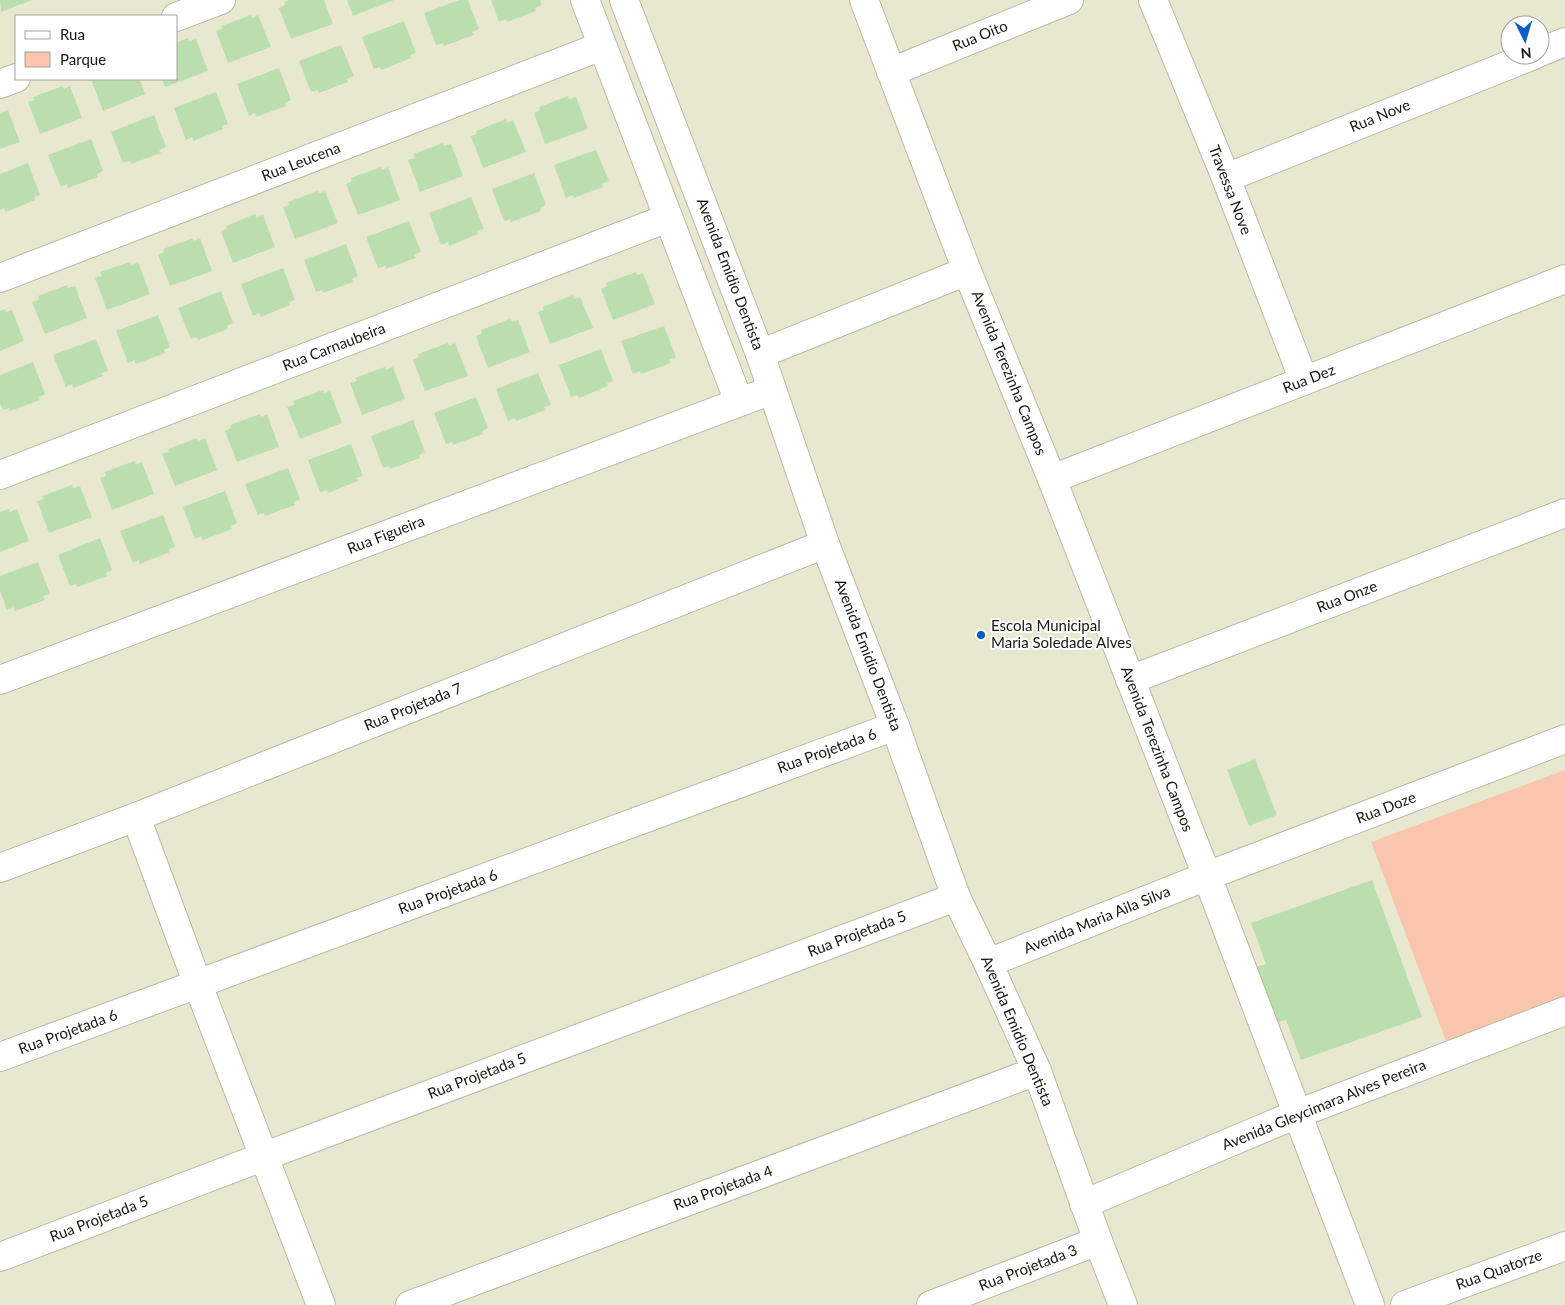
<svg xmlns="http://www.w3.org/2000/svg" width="1565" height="1305" viewBox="0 0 1565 1305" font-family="Lato,sans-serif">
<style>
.green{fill:#f9c5ac}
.building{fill:#bbdeae}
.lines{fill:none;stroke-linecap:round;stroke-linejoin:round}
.minor-casing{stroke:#babaa4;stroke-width:30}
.minor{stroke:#fff;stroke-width:28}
.poi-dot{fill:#085ec7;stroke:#fff;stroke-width:2}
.labels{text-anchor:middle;stroke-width:4;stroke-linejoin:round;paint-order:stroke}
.street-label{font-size:15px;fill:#16160e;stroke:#fff}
.poi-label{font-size:15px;fill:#16160e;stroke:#fff;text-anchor:start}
</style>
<rect width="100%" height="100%" fill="#e8e8d1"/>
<polygon class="green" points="1565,770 1565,997 1446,1041 1371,842"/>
<g class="building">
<polygon points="0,0 32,0 1,12"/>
<polygon points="289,0 324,0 333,24 291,39 279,8 285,5 284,2"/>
<polygon points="347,0 394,0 353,16"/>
<polygon points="459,0 468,0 479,29 472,32 474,35 444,46 443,43 436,45 424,13"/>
<polygon points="491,0 540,0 542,5 535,8 536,11 507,22 506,19 499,22"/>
<polygon points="251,15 252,18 258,15 271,47 228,63 216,31 222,29 221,26"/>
<polygon points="404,21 416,53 410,55 411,58 382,70 380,67 374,69 362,37"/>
<polygon points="188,38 189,41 196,39 208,71 165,87 162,79 176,79 176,43"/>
<polygon points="341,45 354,76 347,79 348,82 319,93 318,90 311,92 299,61"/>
<polygon points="279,68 291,100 285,103 286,106 256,117 255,113 249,116 237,84"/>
<polygon points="91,79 139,79 145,94 103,111"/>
<polygon points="63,86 64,89 70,86 82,118 40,134 28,102 34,100 33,97"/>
<polygon points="216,92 228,124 222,126 223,129 193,141 192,137 186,140 174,108"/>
<polygon points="568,96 569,99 576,97 588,129 545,144 534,113 540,110 539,107"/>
<polygon points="8,110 20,142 0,149 0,113"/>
<polygon points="154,115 166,147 159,150 161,153 131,164 130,161 123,163 111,132"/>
<polygon points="506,119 507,123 513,120 526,152 483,168 471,136 477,134 476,131"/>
<polygon points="91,139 103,171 97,174 98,177 68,188 67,184 61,187 48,155"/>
<polygon points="443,143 444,146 451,144 463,176 420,192 408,160 415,158 413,154"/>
<polygon points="596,150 609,181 602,184 603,187 574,198 573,195 566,198 554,165"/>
<polygon points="28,163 40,195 34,197 35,200 6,212 4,208 0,210 0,174"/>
<polygon points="381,167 382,170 388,167 400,200 358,215 346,184 352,181 351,178"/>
<polygon points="534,173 546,205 540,208 541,211 511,222 510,219 504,221 492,189"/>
<polygon points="318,191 319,194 325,191 338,223 295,239 283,207 289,205 288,202"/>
<polygon points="471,197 484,229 477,231 478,234 449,246 448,242 441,245 429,213"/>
<polygon points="255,214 257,217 263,215 275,247 233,263 221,231 227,229 226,226"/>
<polygon points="409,221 421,252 414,255 416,258 386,269 385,266 378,268 366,237"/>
<polygon points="193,238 194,241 200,238 212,271 170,286 158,255 164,252 163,249"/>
<polygon points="346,244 358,276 352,279 353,282 323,293 322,290 316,292 304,260"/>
<polygon points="130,262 131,265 138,262 150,294 107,310 95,278 102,276 100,272"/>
<polygon points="283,268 295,300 289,302 290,305 261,317 259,313 253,316 241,284"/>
<polygon points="636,272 637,275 643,273 655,304 613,320 601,289 607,286 606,283"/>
<polygon points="67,285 68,288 75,286 87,318 45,334 32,302 39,300 38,296"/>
<polygon points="221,291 233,323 227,326 228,329 198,340 197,337 191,339 178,308"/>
<polygon points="573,295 574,299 580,297 593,328 550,344 538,312 544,310 543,307"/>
<polygon points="5,309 6,312 12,310 24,341 0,351 0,311"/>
<polygon points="158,315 170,347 164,350 165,353 136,364 134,360 128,363 116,331"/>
<polygon points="510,319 512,322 518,320 530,352 488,368 476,336 482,334 481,330"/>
<polygon points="664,326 676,357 669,360 671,363 641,374 640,371 633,374 621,341"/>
<polygon points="96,339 108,371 101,373 103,376 73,388 72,384 66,387 53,355"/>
<polygon points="448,343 449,346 455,343 468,376 425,391 413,360 419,357 418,354"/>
<polygon points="601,349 613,381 607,383 608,386 579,398 577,395 571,397 559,365"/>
<polygon points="33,362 45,394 39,397 40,400 10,411 9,408 3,410 0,403 0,375"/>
<polygon points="385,367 386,370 393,367 405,399 362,415 350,383 357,381 355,378"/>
<polygon points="538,373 551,405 544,407 545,410 516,421 515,418 508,421 496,389"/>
<polygon points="323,390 324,393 330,391 342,423 300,439 287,407 294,405 293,401"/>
<polygon points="476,397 488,428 482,431 483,434 453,445 452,442 446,444 434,413"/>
<polygon points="260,414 261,417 267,414 279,447 237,462 225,431 231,428 230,425"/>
<polygon points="413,420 425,452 419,455 420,458 390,469 389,466 383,468 371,436"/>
<polygon points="197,438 198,441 205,438 217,470 175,486 162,454 169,452 168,449"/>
<polygon points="351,444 363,476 356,478 358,481 328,493 327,490 320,492 308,460"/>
<polygon points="134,461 136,464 142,462 154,494 112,510 100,478 106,476 105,472"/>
<polygon points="288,468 300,499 294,502 295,505 265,516 264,513 258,515 245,484"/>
<polygon points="72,485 73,488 80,486 92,517 49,533 37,501 44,499 42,496"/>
<polygon points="225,491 237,523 231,526 232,529 203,540 201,536 195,539 183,507"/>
<polygon points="9,509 10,512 17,509 29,541 0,552 0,512"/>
<polygon points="163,515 175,547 169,549 170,552 140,564 139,560 133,563 120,531"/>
<polygon points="100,538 112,570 106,573 107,576 78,587 76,584 70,586 58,555"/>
<polygon points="38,562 50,594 43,596 45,600 15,611 14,607 7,610 0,591 0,576"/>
<polygon points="1255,759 1277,815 1249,826 1227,770"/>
<polygon points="1372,880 1422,1017 1301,1060 1286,1020 1273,1024 1253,968 1266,964 1251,923"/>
</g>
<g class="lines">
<g class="minor-casing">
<g id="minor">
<polyline points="585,0 739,402"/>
<polyline points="624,0 760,354 825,544 895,726 956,897 988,963 1037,1071 1098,1241 1123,1305"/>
<polyline points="864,0 967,271 1052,479 1207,876 1370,1305"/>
<polyline points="1153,0 1226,178 1304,381"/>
<polyline points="176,17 221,0"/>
<polyline points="1540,52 1565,42"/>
<polyline points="891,72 1069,0"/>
<polyline points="0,84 16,78"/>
<polyline points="1226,178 1534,55"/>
<polyline points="0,278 602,46"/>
<polyline points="760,354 967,271"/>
<polyline points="0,475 668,218"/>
<polyline points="1052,479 1565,279"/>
<polyline points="0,680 772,390"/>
<polyline points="1130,680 1565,513"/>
<polyline points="136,817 198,985 321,1305"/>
<polyline points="0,868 136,817 825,544"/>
<polyline points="988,963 1207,876 1565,739"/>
<polyline points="0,1057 895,726"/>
<polyline points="1084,1204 1297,1114 1565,1011"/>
<polyline points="0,1257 265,1156 956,897"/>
<polyline points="410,1305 1037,1071"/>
<polyline points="931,1305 1098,1241"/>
<polyline points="1405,1305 1565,1246"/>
</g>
</g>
<use href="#minor" class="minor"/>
</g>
<circle class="poi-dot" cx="981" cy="635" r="5"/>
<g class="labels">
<g class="street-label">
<text transform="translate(980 36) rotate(-22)" y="5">Rua Oito</text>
<text transform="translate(1380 116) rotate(-22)" y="5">Rua Nove</text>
<text transform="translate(301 162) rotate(-21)" y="5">Rua Leucena</text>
<text transform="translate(1230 190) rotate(69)" y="5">Travessa Nove</text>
<text transform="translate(730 274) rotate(69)" y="5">Avenida Emidio Dentista</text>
<text transform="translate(334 347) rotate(-21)" y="5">Rua Carnaubeira</text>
<text transform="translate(1009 373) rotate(68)" y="5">Avenida Terezinha Campos</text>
<text transform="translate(1309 379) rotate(-21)" y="5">Rua Dez</text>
<text transform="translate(386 535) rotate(-21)" y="5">Rua Figueira</text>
<text transform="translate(1347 597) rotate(-21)" y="5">Rua Onze</text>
<text transform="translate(868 655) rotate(69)" y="5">Avenida Emidio Dentista</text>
<text transform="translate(413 707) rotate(-22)" y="5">Rua Projetada 7</text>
<text transform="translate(1157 749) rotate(69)" y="5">Avenida Terezinha Campos</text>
<text transform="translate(827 751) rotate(-20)" y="5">Rua Projetada 6</text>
<text transform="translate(1386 808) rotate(-21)" y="5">Rua Doze</text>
<text transform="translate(448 892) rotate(-20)" y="5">Rua Projetada 6</text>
<text transform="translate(1097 920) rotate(-22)" y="5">Avenida Maria Aila Silva</text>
<text transform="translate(857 934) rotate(-21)" y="5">Rua Projetada 5</text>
<text transform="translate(1017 1031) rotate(67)" y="5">Avenida Emidio Dentista</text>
<text transform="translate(68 1032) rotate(-20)" y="5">Rua Projetada 6</text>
<text transform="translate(477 1076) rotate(-21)" y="5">Rua Projetada 5</text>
<text transform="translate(1324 1105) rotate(-22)" y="5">Avenida Gleycimara Alves Pereira</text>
<text transform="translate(723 1188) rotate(-20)" y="5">Rua Projetada 4</text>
<text transform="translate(99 1219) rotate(-21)" y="5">Rua Projetada 5</text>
<text transform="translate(1028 1268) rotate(-21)" y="5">Rua Projetada 3</text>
<text transform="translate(1499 1270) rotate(-20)" y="5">Rua Quatorze</text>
</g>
<g class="poi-label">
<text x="991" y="631">Escola Municipal<tspan x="991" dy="17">Maria Soledade Alves</tspan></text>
</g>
</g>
<rect x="15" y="15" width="162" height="65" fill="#ffffff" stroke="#a2a29f"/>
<rect x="25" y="31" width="25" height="8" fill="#ffffff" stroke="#a2a29f"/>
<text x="60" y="40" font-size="15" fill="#16160e">Rua</text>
<rect x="25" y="52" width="25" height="15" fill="#f9c5ac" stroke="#a2a29f"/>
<text x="60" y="65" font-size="15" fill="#16160e">Parque</text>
<g transform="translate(1525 40) rotate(175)"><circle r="24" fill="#ffffff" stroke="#a2a29f"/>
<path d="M0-4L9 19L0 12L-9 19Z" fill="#085ec7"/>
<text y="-8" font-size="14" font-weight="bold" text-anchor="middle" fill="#16160e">N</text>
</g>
</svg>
